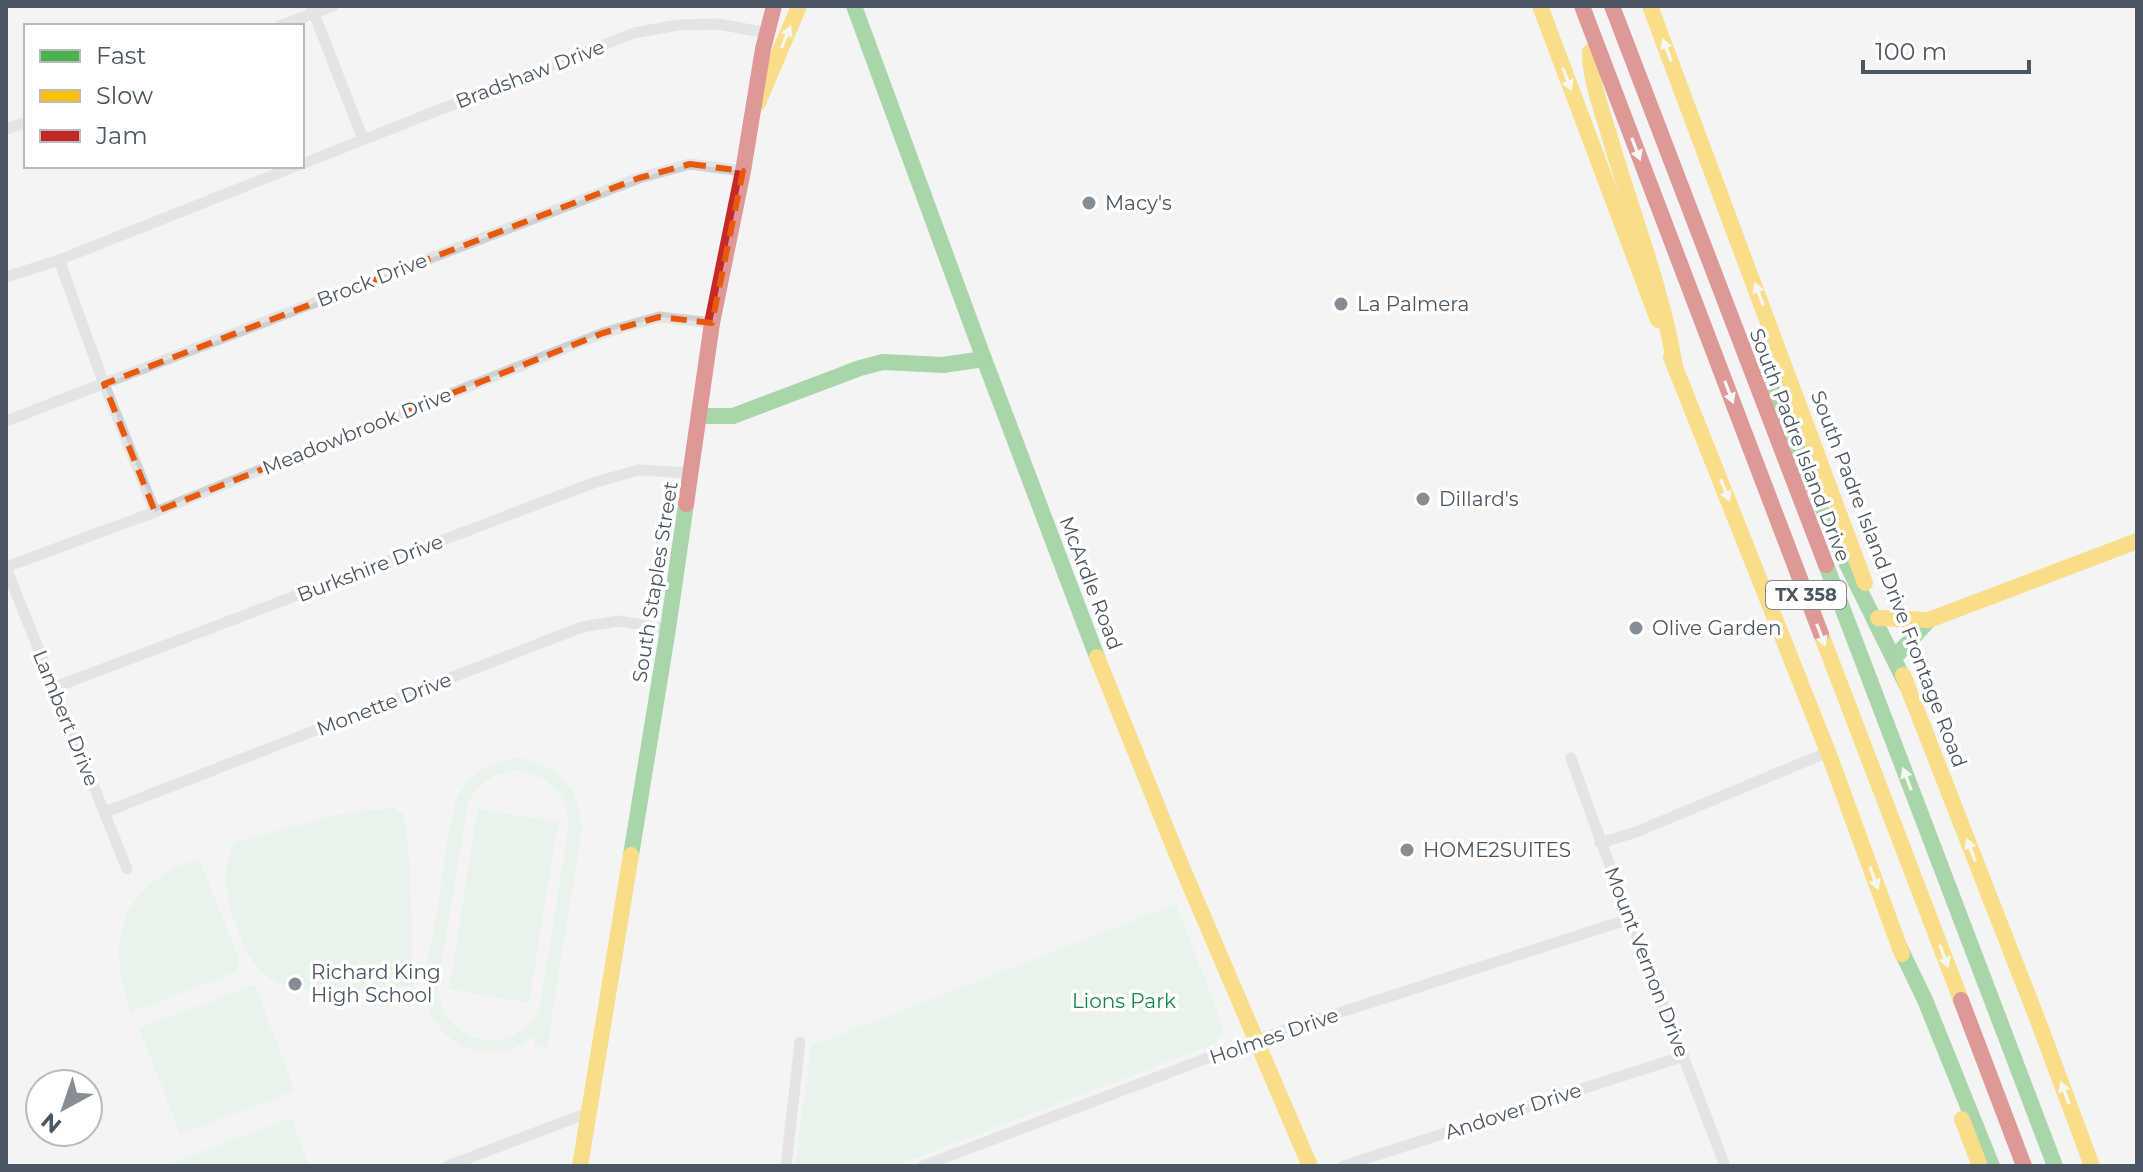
<svg xmlns="http://www.w3.org/2000/svg" width="2143" height="1172" viewBox="0 0 2143 1172" font-family="Montserrat,sans-serif">
<style>
.green{fill:#d9f2e3;fill-rule:evenodd}
.lines{fill:none;stroke-linecap:round;stroke-linejoin:round}
.street{stroke:#ced0d2;stroke-width:11}
.fast{stroke:#4caf50;stroke-width:16}
.slow{stroke:#ffc107;stroke-width:16}
.jam{stroke:#c62828;stroke-width:16}
.oneway{fill:#f6fbf6}
.marked{fill:none;stroke:#e8590c;stroke-width:6;stroke-dasharray:16 10;stroke-linejoin:round}
.poi-dot{fill:#868d94;stroke:#fff;stroke-width:3}
.labels{text-anchor:middle;stroke-width:7;stroke-linejoin:round;paint-order:stroke}
.shield{fill:#fff;stroke:#808990;stroke-width:2}
.shield-label{font-size:18px;font-weight:bold;fill:#4a5661}
.street-label{font-size:20px;fill:#4a5661;stroke:#fff}
.poi-label{font-size:20px;fill:#4a5661;stroke:#fff;text-anchor:start}
.park-label{font-size:20px;fill:#17864f;stroke:#fff}
</style>
<rect width="100%" height="100%" fill="#f4f4f4"/>
<g class="green">
<path d="M517,758C558,762 584,793 581,834L547,1048L534,1046L535,1035C517,1050 496,1057 472,1050C449,1043 430,1022 426,998C423,974 431,948 435,924C441,884 446,843 455,803C467,775 487,761 517,758ZM509,771C542,769 567,790 569,824L540,1005C517,1061 442,1047 438,987L467,807C474,787 488,776 509,771Z"/>
<path d="M395,808L404,815L410,864L413,984C374,995 338,999 297,989C286,986 272,982 264,974C248,959 241,940 234,920C225,894 223,867 234,842L346,813Z"/>
<polygon points="478,809 558,822 529,1003 449,989"/>
<path d="M199,858L240,962L236,972L131,1012C104,937 121,886 199,858Z"/>
<polygon points="1176,904 1224,1029 1216,1043 895,1166 795,1166 811,1046"/>
<polygon points="255,985 295,1091 180,1134 139,1028"/>
<polygon points="291,1118 309,1166 170,1166 170,1164"/>
</g>
<g class="lines">
<g class="street">
<polyline points="311,6 363,139"/>
<polyline points="280,26 333,6"/>
<polyline points="6,129 26,122"/>
<polyline points="302,164 634,33 678,25 718,24 767,33"/>
<polyline points="59,260 104,384 155,512"/>
<polyline points="6,277 59,260 296,166"/>
<polyline points="6,421 639,178 690,164 743,171"/>
<polyline points="6,567 155,512 603,333 659,317 712,323"/>
<polyline points="6,568 127,869"/>
<polyline points="53,688 593,483 638,470 692,473"/>
<path d="M1571,758C1619,896 1674,1030 1725,1166"/>
<polyline points="105,812 582,627 618,621 668,629"/>
<polyline points="1600,843 1636,832 1828,752"/>
<polyline points="448,1166 590,1112"/>
<polyline points="786,1166 800,1042"/>
<polyline points="923,1166 1255,1040 1629,919"/>
<polyline points="1343,1166 1684,1056"/>
</g>
<g class="fast">
<polyline points="854,6 984,359 1097,657"/>
<polyline points="1771,388 1842,554 1907,686"/>
<polyline points="700,416 733,416 860,368 883,362 943,365 984,359"/>
<polyline points="1826,565 2055,1166"/>
<polyline points="1896,656 1929,620"/>
<polyline points="631,855 668,629 686,504"/>
<polyline points="1899,946 1925,1000 1992,1166"/>
</g>
<g class="slow">
<polyline points="1540,6 1658,320"/>
<polyline points="1650,6 1865,583"/>
<path d="M1590,52C1590,81 1603,113 1611,141C1633,216 1662,289 1675,366"/>
<polyline points="758,103 799,6"/>
<polyline points="1671,357 1828,752 1902,954"/>
<polyline points="1878,618 1929,620 2137,541"/>
<polyline points="1821,634 1961,1000"/>
<polyline points="1097,657 1179,860 1310,1166"/>
<polyline points="1903,675 2040,1026 2092,1166"/>
<polyline points="1962,1119 1980,1166"/>
<polyline points="580,1166 631,855"/>
</g>
<g class="jam">
<polyline points="1582,6 1821,634"/>
<polyline points="1612,6 1826,565"/>
<polyline points="686,504 712,323 743,171 763,49 774,6"/>
<polyline points="1961,1000 2024,1166"/>
</g>
</g>
<defs><path id="oneway-solid" d="M-6-.8H1V-3.2L6.5 0L1 3.2V.8H-6Z" transform="scale(2)"/></defs>
<g class="oneway">
<use href="#oneway-solid" transform="translate(786 37) rotate(-67)"/>
<use href="#oneway-solid" transform="translate(1667 50) rotate(-111)"/>
<use href="#oneway-solid" transform="translate(1567 79) rotate(69)"/>
<use href="#oneway-solid" transform="translate(1636 149) rotate(69)"/>
<use href="#oneway-solid" transform="translate(1759 294) rotate(-111)"/>
<use href="#oneway-solid" transform="translate(1729 392) rotate(69)"/>
<use href="#oneway-solid" transform="translate(1725 490) rotate(68)"/>
<use href="#oneway-solid" transform="translate(1821 635) rotate(69)"/>
<use href="#oneway-solid" transform="translate(1907 779) rotate(-111)"/>
<use href="#oneway-solid" transform="translate(1971 850) rotate(-111)"/>
<use href="#oneway-solid" transform="translate(1874 878) rotate(70)"/>
<use href="#oneway-solid" transform="translate(1944 956) rotate(69)"/>
<use href="#oneway-solid" transform="translate(2065 1093) rotate(-110)"/>
</g>
<path d="M0 0H2143V1172H0ZM690,164L743,171L712,323L659,317L603,333L155,512L104,384L639,178Z" fill="#f4f4f4" fill-opacity=".55" fill-rule="evenodd"/>
<path class="marked" d="M690,164L743,171L712,323L659,317L603,333L155,512L104,384L639,178Z"/>
<g class="poi-dot">
<circle cx="1089" cy="203" r="8"/>
<circle cx="1341" cy="304" r="8"/>
<circle cx="1423" cy="499" r="8"/>
<circle cx="1636" cy="628" r="8"/>
<circle cx="1407" cy="850" r="8"/>
<circle cx="295" cy="984" r="8"/>
</g>
<g class="labels">
<rect class="shield" x="1766" y="581" width="80" height="28" rx="6"/>
<g class="shield-label">
<text x="1806" y="601">TX 358</text>
</g>
<g class="street-label">
<text transform="translate(530 74) rotate(-21)" y="7">Bradshaw Drive</text>
<text transform="translate(372 280) rotate(-21)" y="7">Brock Drive</text>
<text transform="translate(357 431) rotate(-22)" y="7">Meadowbrook Drive</text>
<text transform="translate(1800 445) rotate(69)" y="7">South Padre Island Drive</text>
<text transform="translate(370 568) rotate(-21)" y="7">Burkshire Drive</text>
<text transform="translate(1889 579) rotate(69)" y="7">South Padre Island Drive Frontage Road</text>
<text transform="translate(655 582) rotate(-81)" y="7">South Staples Street</text>
<text transform="translate(1091 583) rotate(69)" y="7">McArdle Road</text>
<text transform="translate(384 704) rotate(-21)" y="7">Monette Drive</text>
<text transform="translate(66 718) rotate(68)" y="7">Lambert Drive</text>
<text transform="translate(1647 962) rotate(69)" y="7">Mount Vernon Drive</text>
<text transform="translate(1274 1036) rotate(-19)" y="7">Holmes Drive</text>
<text transform="translate(1513 1111) rotate(-18)" y="7">Andover Drive</text>
</g>
<g class="poi-label">
<text x="1105" y="210">Macy's</text>
<text x="1357" y="311">La Palmera</text>
<text x="1439" y="506">Dillard's</text>
<text x="1652" y="635">Olive Garden</text>
<text x="1423" y="857">HOME2SUITES</text>
<text x="311" y="979">Richard King<tspan x="311" dy="23">High School</tspan></text>
</g>
<g class="park-label">
<text x="1124" y="1008">Lions Park</text>
</g>
</g>
<rect width="2143" height="1172" fill="none" stroke="#4a5661" stroke-width="16"/>
<rect x="24" y="24" width="280" height="144" fill="#ffffff" stroke="#b7bbc0" stroke-width="2"/>
<rect x="40" y="50" width="40" height="12" fill="#4caf50" stroke="#b7bbc0" stroke-width="2"/>
<text x="96" y="64" font-size="24" fill="#4a5661">Fast</text>
<rect x="40" y="90" width="40" height="12" fill="#ffc107" stroke="#b7bbc0" stroke-width="2"/>
<text x="96" y="104" font-size="24" fill="#4a5661">Slow</text>
<rect x="40" y="130" width="40" height="12" fill="#c62828" stroke="#b7bbc0" stroke-width="2"/>
<text x="96" y="144" font-size="24" fill="#4a5661">Jam</text>
<g transform="translate(64 1108) rotate(220)"><circle r="38" fill="#ffffff" stroke="#b7bbc0" stroke-width="2"/>
<path d="M0-6L14 30L0 20L-14 30Z" fill="#868d94"/>
<text y="-12" font-size="22" font-weight="bold" text-anchor="middle" fill="#4a5661">N</text>
</g>
<path d="M1863 60v12h166v-12" fill="none" stroke="#4a5661" stroke-width="4"/>
<text x="1875" y="60" font-size="24" fill="#4a5661" stroke="#ffffff" stroke-width="6" paint-order="stroke">100 m</text>
</svg>
